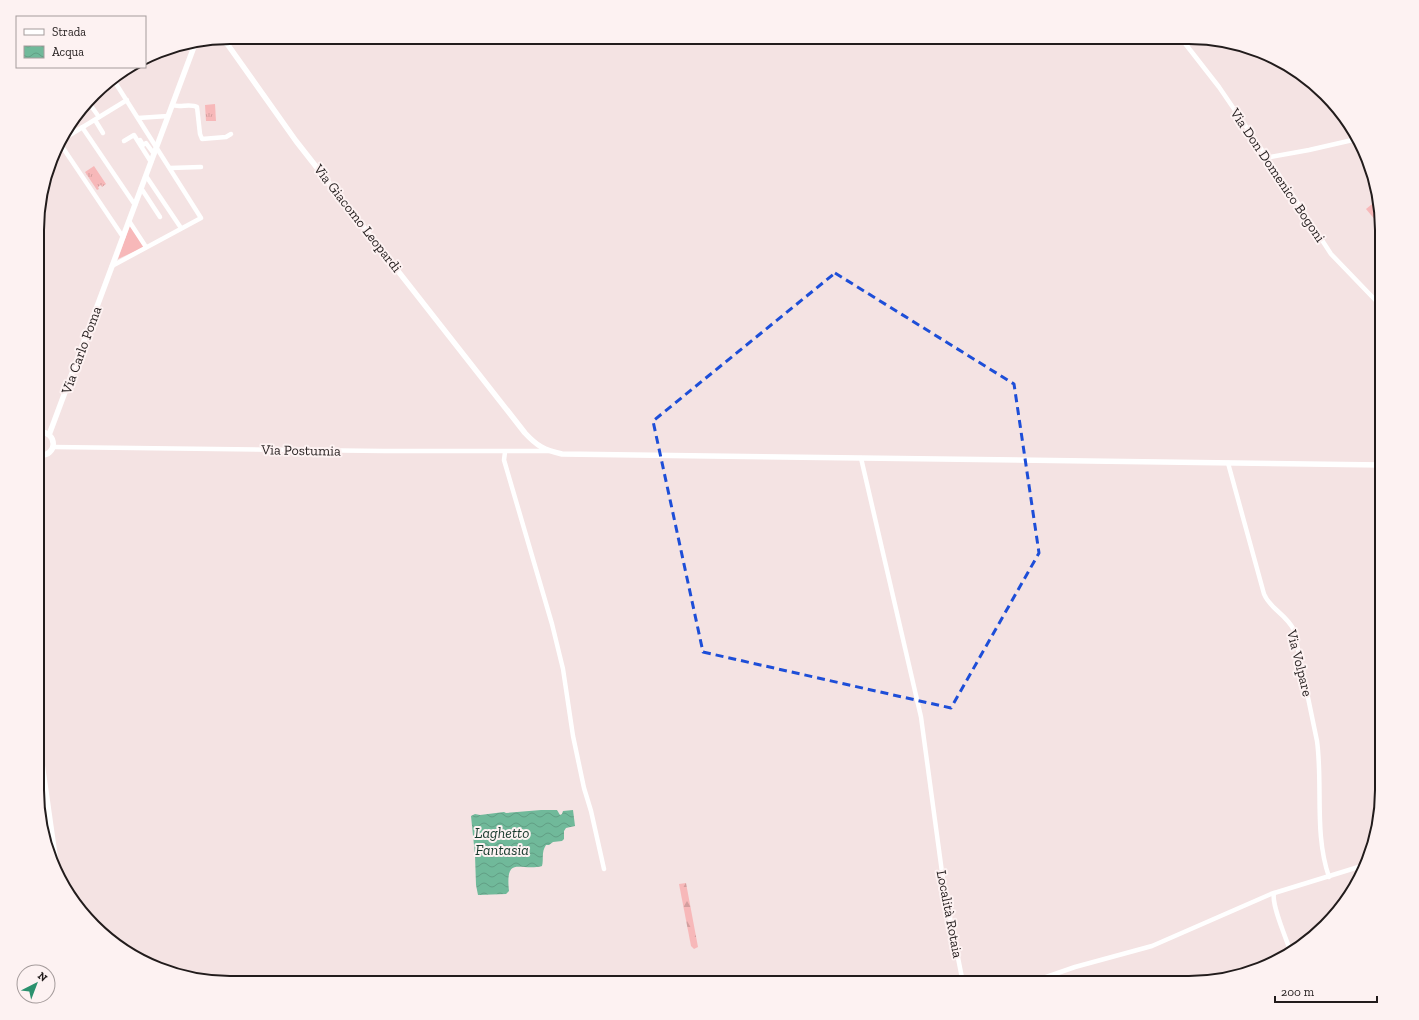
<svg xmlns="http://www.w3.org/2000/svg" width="1419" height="1020" viewBox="0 0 1419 1020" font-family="'Zilla Slab',serif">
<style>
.grass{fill:#f7b8b9}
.forest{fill:url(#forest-firs)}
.park{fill:url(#park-tufts)}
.water{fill:url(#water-waves)}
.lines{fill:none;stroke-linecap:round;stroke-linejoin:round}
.minor{stroke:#fff;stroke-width:4.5}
.major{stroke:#fff;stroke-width:5.5}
.marked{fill:none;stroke:#1d4ed8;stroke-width:3;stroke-dasharray:8 5;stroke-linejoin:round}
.labels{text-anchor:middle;stroke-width:4;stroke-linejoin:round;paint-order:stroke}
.street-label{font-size:14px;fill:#221c1c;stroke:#fdf2f2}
.water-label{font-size:15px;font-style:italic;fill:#17392c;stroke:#fdf2f2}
.rim{fill:none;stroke:#221c1c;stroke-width:2}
</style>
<defs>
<pattern id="forest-firs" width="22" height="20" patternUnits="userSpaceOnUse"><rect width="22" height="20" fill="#f7b8b9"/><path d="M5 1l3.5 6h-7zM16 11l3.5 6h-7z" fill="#d39e9e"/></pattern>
<pattern id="park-tufts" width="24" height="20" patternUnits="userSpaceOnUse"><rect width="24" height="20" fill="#f7b8b9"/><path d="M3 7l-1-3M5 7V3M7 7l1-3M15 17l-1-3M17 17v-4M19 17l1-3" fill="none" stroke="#d39e9e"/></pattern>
<pattern id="water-waves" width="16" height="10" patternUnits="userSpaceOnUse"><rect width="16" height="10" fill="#70b99a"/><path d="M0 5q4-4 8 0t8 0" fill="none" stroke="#619e84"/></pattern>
</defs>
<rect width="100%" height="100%" fill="#f4e3e3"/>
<g class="grass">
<polygon points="1377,200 1382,218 1382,228 1366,209"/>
<polygon points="130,225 144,247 118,259"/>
</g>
<polygon class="forest" points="686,883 698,947 694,949 691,946 679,884"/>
<g class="park">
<polygon points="215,104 216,121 206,121 205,105"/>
<polygon points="94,166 106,184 102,187 101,185 98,187 99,189 97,190 85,172"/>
</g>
<path class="water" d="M541,810H557L560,815L562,814L563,811L573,810L575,826L566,828L564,831V839L562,841L553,842L549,845H546C541,852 544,859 542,866C521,872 505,854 509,891L506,894L478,895L476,885L475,855L471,816L475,814L480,815L504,812L506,813Z"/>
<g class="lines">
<g class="minor">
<polyline points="1180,37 1219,87 1290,191 1331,254 1382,307"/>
<polyline points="226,44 243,37"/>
<polyline points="89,103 99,117"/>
<path d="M172,105C180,108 190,103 197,107L200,134L202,139L226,137L231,134"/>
<polyline points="138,118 168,116"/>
<polyline points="95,120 103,133"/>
<polyline points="82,127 135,205"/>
<polyline points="140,140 143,145 146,143 154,154"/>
<polyline points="60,141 127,100"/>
<polyline points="124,141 134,135 151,162"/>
<polyline points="59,142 123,237"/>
<polyline points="1265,156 1270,157 1309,150 1357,139"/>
<polyline points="170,168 201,167"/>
<polyline points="146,176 181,228"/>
<polyline points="141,188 160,217"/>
<polyline points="129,221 146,247"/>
<polyline points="112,266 201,218 113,79"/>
<polyline points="53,447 384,451 549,451"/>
<polyline points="505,452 504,460 552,624 563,669 573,736 584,788 591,811 604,869"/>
<polyline points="861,458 921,717 944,887 963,983"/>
<path d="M1228,463L1264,594C1270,609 1285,613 1294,630L1317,741C1323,785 1314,834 1329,877"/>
<path d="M1274,893C1271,904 1286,938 1290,950"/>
<polyline points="1029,983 1075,967 1152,946 1271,894 1365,865"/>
</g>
<g class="major">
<path d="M223,38L296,141L525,433C537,446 544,450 562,454L1382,465"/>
<path d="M39,432C58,431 58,457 39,455"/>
<polyline points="49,435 195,44"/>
<polyline points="39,477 42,456"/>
<polyline points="39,742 57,870"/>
</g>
</g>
<path class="marked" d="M835,273L1014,384L1039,553L951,708L703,652L653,421Z"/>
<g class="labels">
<g class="street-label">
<text transform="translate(1278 175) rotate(56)" y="5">Via Don Domenico Bogoni</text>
<text transform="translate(358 218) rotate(52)" y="5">Via Giacomo Leopardi</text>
<text transform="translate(81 350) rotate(-70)" y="5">Via Carlo Poma</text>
<text transform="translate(301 450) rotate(1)" y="5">Via Postumia</text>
<text transform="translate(1300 663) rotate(76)" y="5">Via Volpare</text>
<text transform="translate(950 914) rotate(79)" y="5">Località Rotaia</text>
</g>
<g class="water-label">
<text x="502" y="838">Laghetto<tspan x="502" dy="17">Fantasia</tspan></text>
</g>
</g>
<path d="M0 0H1419V1020H0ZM230 44H1189A186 186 0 0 1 1375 230V790A186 186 0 0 1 1189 976H230A186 186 0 0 1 44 790V230A186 186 0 0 1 230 44Z" fill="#fdf2f2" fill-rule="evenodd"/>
<path class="rim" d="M230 44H1189A186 186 0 0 1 1375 230V790A186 186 0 0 1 1189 976H230A186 186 0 0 1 44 790V230A186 186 0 0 1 230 44Z"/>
<rect x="16" y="16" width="130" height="52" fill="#fdf2f2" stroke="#a59c9c"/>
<rect x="24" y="29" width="20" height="6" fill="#ffffff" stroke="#a59c9c"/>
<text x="52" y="36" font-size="12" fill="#221c1c">Strada</text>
<rect x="24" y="46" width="20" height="12" fill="url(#water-waves)" stroke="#a59c9c"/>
<text x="52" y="56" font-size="12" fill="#221c1c">Acqua</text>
<g transform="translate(36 984) rotate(42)"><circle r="19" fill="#fdf2f2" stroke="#a59c9c"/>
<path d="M0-3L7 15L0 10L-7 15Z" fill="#2b916e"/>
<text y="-6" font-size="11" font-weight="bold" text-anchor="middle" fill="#221c1c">N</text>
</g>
<path d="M1275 996v6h102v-6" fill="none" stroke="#221c1c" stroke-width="2"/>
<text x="1281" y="996" font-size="12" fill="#221c1c" stroke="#fdf2f2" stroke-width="3" paint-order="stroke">200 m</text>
</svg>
